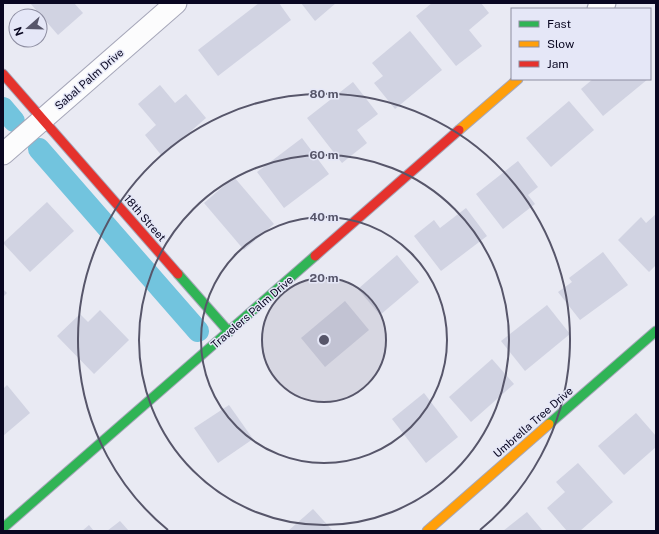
<svg xmlns="http://www.w3.org/2000/svg" width="659" height="534" viewBox="0 0 659 534" font-family="'Public Sans',sans-serif">
<style>
.lines{fill:none;stroke-linecap:round;stroke-linejoin:round}
.canal{stroke:#72c4de;stroke-width:22}
.building{fill:#d1d3e2}
.street-casing{stroke:#a6a7b9;stroke-width:23}
.fast-casing{stroke:#a6a7b9;stroke-width:11}
.slow-casing{stroke:#a6a7b9;stroke-width:11}
.jam-casing{stroke:#a6a7b9;stroke-width:11}
.street{stroke:#fcfcfd;stroke-width:21}
.fast{stroke:#30b455;stroke-width:9}
.slow{stroke:#ff9f0a;stroke-width:9}
.jam{stroke:#e5322d;stroke-width:9}
.ring{fill:none;stroke:#57566a;stroke-width:2}
.labels{text-anchor:middle;stroke-width:3;stroke-linejoin:round;paint-order:stroke}
.street-label{font-size:11px;fill:#090721;stroke:#e5e7f7}
.centre{fill:#57566a;stroke:#e5e7f7;stroke-width:2}
.ring-label{font-size:12px;text-anchor:middle;font-weight:bold;fill:#57566a;stroke:#e5e7f7;stroke-width:3;stroke-linejoin:round;paint-order:stroke}
</style>
<rect width="100%" height="100%" fill="#e9eaf3"/>
<g class="lines">
<g class="canal">
<polyline points="3,108 14,121"/>
<polyline points="39,149 198,331"/>
</g>
</g>
<g class="building">
<polygon points="30,3 74,3 83,13 58,35"/>
<polygon points="259,3 279,3 291,20 218,76 198,50"/>
<polygon points="301,3 336,3 315,21"/>
<polygon points="432,3 481,3 489,13 469,30 482,46 456,66 416,16"/>
<polygon points="410,31 442,70 395,109 374,83 383,76 372,63"/>
<polygon points="593,79 648,79 603,116 581,89"/>
<polygon points="353,82 378,114 357,130 367,143 342,163 307,118"/>
<polygon points="160,85 175,103 186,94 206,118 162,156 145,135 156,125 138,104"/>
<polygon points="569,101 594,130 551,167 526,138"/>
<polygon points="302,138 329,174 284,208 257,172"/>
<polygon points="518,161 538,187 528,195 535,204 503,229 476,194"/>
<polygon points="234,177 274,224 244,250 204,203"/>
<polygon points="47,202 74,231 30,272 3,243"/>
<polygon points="466,208 487,236 441,271 414,236 434,220 440,228"/>
<polygon points="656,214 656,265 649,272 618,240 641,217 646,223"/>
<polygon points="603,252 628,285 580,320 558,292 572,282 569,278"/>
<polygon points="397,255 419,282 380,315 358,289"/>
<polygon points="3,289 7,293 3,297"/>
<polygon points="345,301 369,330 325,367 301,338"/>
<polygon points="547,305 570,334 525,371 501,341"/>
<polygon points="100,310 129,340 94,374 57,336 80,314 88,322"/>
<polygon points="492,359 514,384 471,422 449,397"/>
<polygon points="7,385 30,413 3,436 3,389"/>
<polygon points="424,393 458,437 426,463 392,419"/>
<polygon points="229,405 253,439 218,463 194,428"/>
<polygon points="636,413 656,436 656,447 624,475 598,446"/>
<polygon points="578,463 613,502 580,531 567,531 547,508 565,492 556,482"/>
<polygon points="313,509 333,531 288,531"/>
<polygon points="527,512 543,531 503,531"/>
<polygon points="120,521 129,531 107,531"/>
<polygon points="89,525 94,531 82,531"/>
</g>
<g class="lines">
<g class="street-casing">
<g id="street">
<polyline points="598,9 605,3"/>
<polyline points="3,154 176,3"/>
</g>
</g>
<g class="fast-casing">
<g id="fast">
<polyline points="178,274 229,332"/>
<polyline points="549,424 656,331"/>
<polyline points="3,528 315,256"/>
</g>
</g>
<g class="slow-casing">
<g id="slow">
<polyline points="459,130 518,79"/>
<polyline points="427,531 549,424"/>
</g>
</g>
<g class="jam-casing">
<g id="jam">
<polyline points="3,74 178,274"/>
<polyline points="315,256 459,130"/>
</g>
</g>
<use href="#street" class="street"/>
<use href="#fast" class="fast"/>
<use href="#slow" class="slow"/>
<use href="#jam" class="jam"/>
</g>
<circle cx="324" cy="340" r="62" fill="#57566a" fill-opacity=".12"/>
<g class="ring">
<circle cx="324" cy="340" r="62"/>
<circle cx="324" cy="340" r="123"/>
<circle cx="324" cy="340" r="185"/>
<path d="M168 530A246 246 0 1 1 480 530"/>
</g>
<g class="labels">
<g class="street-label">
<text transform="translate(89 79) rotate(-41)" y="4">Sabal Palm Drive</text>
<text transform="translate(145 218) rotate(49)" y="4">18th Street</text>
<text transform="translate(252 312) rotate(-41)" y="4">Travelers Palm Drive</text>
<text transform="translate(533 422) rotate(-41)" y="4">Umbrella Tree Drive</text>
</g>
</g>
<circle cx="324" cy="340" r="6" class="centre"/>
<g class="ring-label">
<text x="324" y="98">80 m</text>
<text x="324" y="159">60 m</text>
<text x="324" y="221">40 m</text>
<text x="324" y="282">20 m</text>
</g>
<rect width="659" height="534" fill="none" stroke="#090721" stroke-width="8"/>
<rect x="511" y="8" width="140" height="72" fill="#e5e7f7" stroke="#8d8da1"/>
<rect x="519" y="21" width="20" height="6" fill="#30b455" stroke="#8d8da1"/>
<text x="547" y="28" font-size="12" fill="#090721">Fast</text>
<rect x="519" y="41" width="20" height="6" fill="#ff9f0a" stroke="#8d8da1"/>
<text x="547" y="48" font-size="12" fill="#090721">Slow</text>
<rect x="519" y="61" width="20" height="6" fill="#e5322d" stroke="#8d8da1"/>
<text x="547" y="68" font-size="12" fill="#090721">Jam</text>
<g transform="translate(28 28) rotate(250)"><circle r="19" fill="#e5e7f7" stroke="#8d8da1"/>
<path d="M0-3L7 15L0 10L-7 15Z" fill="#57566a"/>
<text y="-6" font-size="11" font-weight="bold" text-anchor="middle" fill="#090721">N</text>
</g>
</svg>
